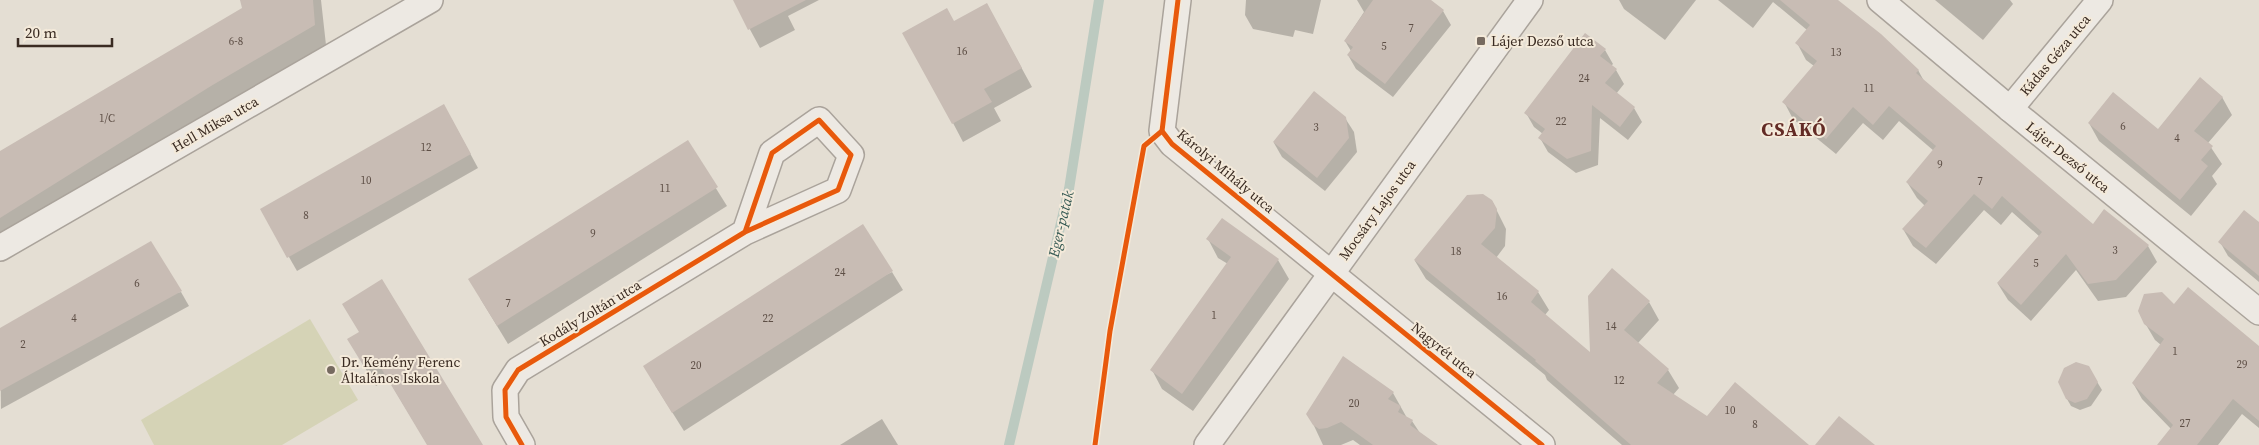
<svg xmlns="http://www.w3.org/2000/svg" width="2259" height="445" viewBox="0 0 2259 445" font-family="'Source Serif 4',serif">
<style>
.green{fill:#d5d3b6}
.shadow{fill:#0003}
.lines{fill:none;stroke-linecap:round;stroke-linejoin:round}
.stream{stroke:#bccac0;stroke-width:10}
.building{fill:#c8bcb4}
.minor-casing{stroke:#aaa39b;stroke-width:28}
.minor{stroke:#ede9e3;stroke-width:25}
.cycleway-casing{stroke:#f4eada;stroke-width:8}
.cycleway{stroke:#e8590c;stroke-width:5}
.poi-dot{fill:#766a60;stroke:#f4eada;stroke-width:2}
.labels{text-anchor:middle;stroke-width:4;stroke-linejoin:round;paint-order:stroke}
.number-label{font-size:11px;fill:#5e4f46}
.poi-label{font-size:14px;fill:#3a2b22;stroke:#f4eada;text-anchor:start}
.street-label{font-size:14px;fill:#3a2b22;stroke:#f4eada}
.water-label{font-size:15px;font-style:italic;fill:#335852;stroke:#f4eada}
.district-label{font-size:19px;font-weight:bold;letter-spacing:1px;fill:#632b25;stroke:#f4eada}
</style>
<rect width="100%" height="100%" fill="#e4ded3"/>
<polygon class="green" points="310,319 358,400 282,445 154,445 141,420"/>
<g class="shadow">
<polygon points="240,0 321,0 326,45 223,106 0,244 0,152 251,5"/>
<polygon points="734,0 819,0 788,16 795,30 760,48"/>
<polygon points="1246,0 1321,0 1313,34 1295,30 1293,37 1253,29 1245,15"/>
<polygon points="1357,0 1429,0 1443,11 1451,25 1393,97 1356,69 1348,55 1351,51 1345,41 1364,12"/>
<polygon points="1619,0 1696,0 1665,40 1624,9"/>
<polygon points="1718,0 1836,0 1918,70 1924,81 2093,226 2148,246 2157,262 2126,297 2098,301 2076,270 2031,321 2008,300 1998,284 2040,237 2012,212 2001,225 1984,210 1936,264 1913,246 1903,229 1925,206 1917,198 1907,182 1934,151 1899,121 1883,140 1863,123 1836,154 1793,119 1784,102 1814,66 1806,60 1797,43 1807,30 1773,2 1753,28"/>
<polygon points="1935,0 2010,0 2013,4 1983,40"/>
<polygon points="954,22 997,23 1032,87 994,108 1001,121 963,142 953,123"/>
<polygon points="1605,50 1613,64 1611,66 1616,70 1624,84 1616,94 1634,108 1642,122 1628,140 1600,118 1598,165 1576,173 1548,152 1540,138 1543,134 1534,127 1526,113"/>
<polygon points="2222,97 2232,115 2208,143 2222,164 2212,176 2217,184 2191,216 2099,141 2089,123 2158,131"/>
<polygon points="1345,118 1354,132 1357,152 1325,191 1282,157 1274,143"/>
<polygon points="452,120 478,168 297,271 262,210"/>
<polygon points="687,142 727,206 508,344 480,298"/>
<polygon points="1492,201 1506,229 1505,246 1496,258 1538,292 1549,310 1545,315 1591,354 1649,302 1659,320 1638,343 1668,370 1679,388 1673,395 1707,417 1801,445 1622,445 1547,380 1545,375 1426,279 1415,261"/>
<polygon points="2259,224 2259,282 2228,256 2220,242"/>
<polygon points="1208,239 1278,260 1289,279 1193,411 1162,389 1152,370 1228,264 1218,258"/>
<polygon points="892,272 903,290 684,431 655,385"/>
<polygon points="181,292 189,306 1,409 0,329"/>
<polygon points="2174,306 2259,347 2259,428 2242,414 2218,445 2158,445 2171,429 2142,399 2133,383 2161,345 2155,340 2145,323"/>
<polygon points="360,333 481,445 428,445 388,379 376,386 361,361"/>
<polygon points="1344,358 1393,393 1407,418 1412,421 1428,445 1360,445 1353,440 1341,445 1323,445 1308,413"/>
<polygon points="2088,367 2102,390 2091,406 2080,410 2071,406 2067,399"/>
<polygon points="882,419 898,445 840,445"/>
</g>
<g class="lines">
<polyline class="stream" points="1009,445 1069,189 1099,0"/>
</g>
<g class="building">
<polygon points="240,0 313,0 315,25 211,86 0,218 0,151 242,8"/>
<polygon points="733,0 806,0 748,30"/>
<polygon points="1373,0 1431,0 1444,10 1385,84 1347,55 1353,47 1344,41"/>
<polygon points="1780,0 1838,0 1881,34 1919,70 1916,73 2093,224 2104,209 2149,245 2116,280 2088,284 2066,254 2021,305 1997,283 2042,232 2002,196 1992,209 1974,194 1926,248 1902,229 1928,201 1906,182 1936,146 1889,106 1873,125 1853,107 1826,139 1782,102 1817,61 1795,43 1810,25"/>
<polygon points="987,3 1022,68 984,89 992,102 952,124 902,33 947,8 954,21"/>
<polygon points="1585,33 1606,49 1600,56 1617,69 1605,83 1635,107 1620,127 1592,105 1591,151 1567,159 1538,138 1545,129 1524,113"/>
<polygon points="2200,77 2223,97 2194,131 2213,146 2201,160 2208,166 2180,200 2088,123 2113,92 2158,129"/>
<polygon points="1314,91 1346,117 1349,138 1317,178 1273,142"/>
<polygon points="444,104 471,154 287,258 260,209"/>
<polygon points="688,140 718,187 497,326 468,279"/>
<polygon points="1483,194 1492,200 1497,209 1495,228 1481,244 1539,291 1531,302 1590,352 1588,296 1612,268 1650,301 1624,330 1669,369 1657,383 1707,416 1735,382 1809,445 1631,445 1535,361 1536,360 1414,260 1467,195"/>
<polygon points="2244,210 2259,222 2259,276 2218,242"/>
<polygon points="1222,218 1279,259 1182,394 1150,370 1231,257 1206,239"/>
<polygon points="863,224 893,271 672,413 643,366"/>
<polygon points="151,241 182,291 0,391 0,328"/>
<polygon points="382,279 483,445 427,445 375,358 363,365 347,339 359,332 342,304"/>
<polygon points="2188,287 2259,346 2259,421 2233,399 2197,445 2157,445 2173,425 2132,383 2164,339 2144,324 2138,311 2144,294 2162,292 2174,304"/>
<polygon points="1343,356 1394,392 1388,399 1401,406 1398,412 1413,420 1410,425 1438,445 1373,445 1341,422 1327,428 1319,429 1313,425 1306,414"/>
<polygon points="2076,362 2089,366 2098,382 2087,399 2075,403 2066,399 2058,382 2064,368"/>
<polygon points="1839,416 1875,445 1815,445"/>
</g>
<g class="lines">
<g class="minor-casing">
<g id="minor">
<polyline points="1178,0 1162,131 1172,144 1542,445"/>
<polyline points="1880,0 2010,109 2259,312"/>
<polyline points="2010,109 2100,0"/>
<polyline points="0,248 430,0"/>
<polyline points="522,445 506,417 505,390 518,370 745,232 838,190 851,155 819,120 772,153 745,232"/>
<polyline points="1207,445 1530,0"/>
</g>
</g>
<use href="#minor" class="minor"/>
<g class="cycleway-casing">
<g id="cycleway">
<polyline points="1178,0 1162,131 1172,144 1542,445"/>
<polyline points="522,445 506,417 505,390 518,370 745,232 838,190 851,155 819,120 772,153 745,232"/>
<polyline points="1095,445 1110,331 1144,146 1162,131"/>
</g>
</g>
<use href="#cycleway" class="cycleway"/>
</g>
<g class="poi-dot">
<rect x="1476" y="36" width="10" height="10" rx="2.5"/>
<circle cx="331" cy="370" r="5"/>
</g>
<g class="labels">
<g class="number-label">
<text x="1411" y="32">7</text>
<text x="236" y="45">6-8</text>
<text x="1384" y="50">5</text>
<text x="962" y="55">16</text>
<text x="1836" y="56">13</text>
<text x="1584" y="82">24</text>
<text x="1869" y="92">11</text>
<text x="107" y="122">1/C</text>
<text x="1561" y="125">22</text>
<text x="2123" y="130">6</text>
<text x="1316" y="131">3</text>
<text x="2177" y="142">4</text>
<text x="426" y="151">12</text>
<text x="1940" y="168">9</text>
<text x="366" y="184">10</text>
<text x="1980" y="185">7</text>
<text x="665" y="192">11</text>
<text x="306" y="219">8</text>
<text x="593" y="237">9</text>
<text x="2115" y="254">3</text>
<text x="1456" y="255">18</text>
<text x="2036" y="267">5</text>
<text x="840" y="276">24</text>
<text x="137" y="287">6</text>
<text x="1502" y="300">16</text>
<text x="508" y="307">7</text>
<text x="1214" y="319">1</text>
<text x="74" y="322">4</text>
<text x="768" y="322">22</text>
<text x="1611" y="330">14</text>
<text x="23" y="348">2</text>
<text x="2175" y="355">1</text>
<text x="2242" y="368">29</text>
<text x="696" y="369">20</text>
<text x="1619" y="384">12</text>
<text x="1354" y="407">20</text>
<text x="1730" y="414">10</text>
<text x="2185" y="427">27</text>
<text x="1755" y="428">8</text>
</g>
<g class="poi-label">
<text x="1491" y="46">Lájer Dezső utca</text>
<text x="341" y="367">Dr. Kemény Ferenc<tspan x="341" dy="16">Általános Iskola</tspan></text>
</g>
<g class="street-label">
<text transform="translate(2055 55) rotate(-50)" y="5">Kádas Géza utca</text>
<text transform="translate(215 124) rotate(-30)" y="5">Hell Miksa utca</text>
<text transform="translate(2068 157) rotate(39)" y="5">Lájer Dezső utca</text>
<text transform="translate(1226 171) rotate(40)" y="5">Károlyi Mihály utca</text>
<text transform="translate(1377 210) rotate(-54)" y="5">Mocsáry Lajos utca</text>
<text transform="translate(590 313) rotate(-31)" y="5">Kodály Zoltán utca</text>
<text transform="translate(1444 350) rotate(39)" y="5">Nagyrét utca</text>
</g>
<g class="water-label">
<text transform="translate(1061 224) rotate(-77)" y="5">Eger-patak</text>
</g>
<g class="district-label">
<text x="1794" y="136">CSÁKÓ</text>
</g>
</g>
<path d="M18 38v8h94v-8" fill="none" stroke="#3a2b22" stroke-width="2.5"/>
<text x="25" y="38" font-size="15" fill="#3a2b22" stroke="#f4eada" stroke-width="4" paint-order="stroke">20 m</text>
</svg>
